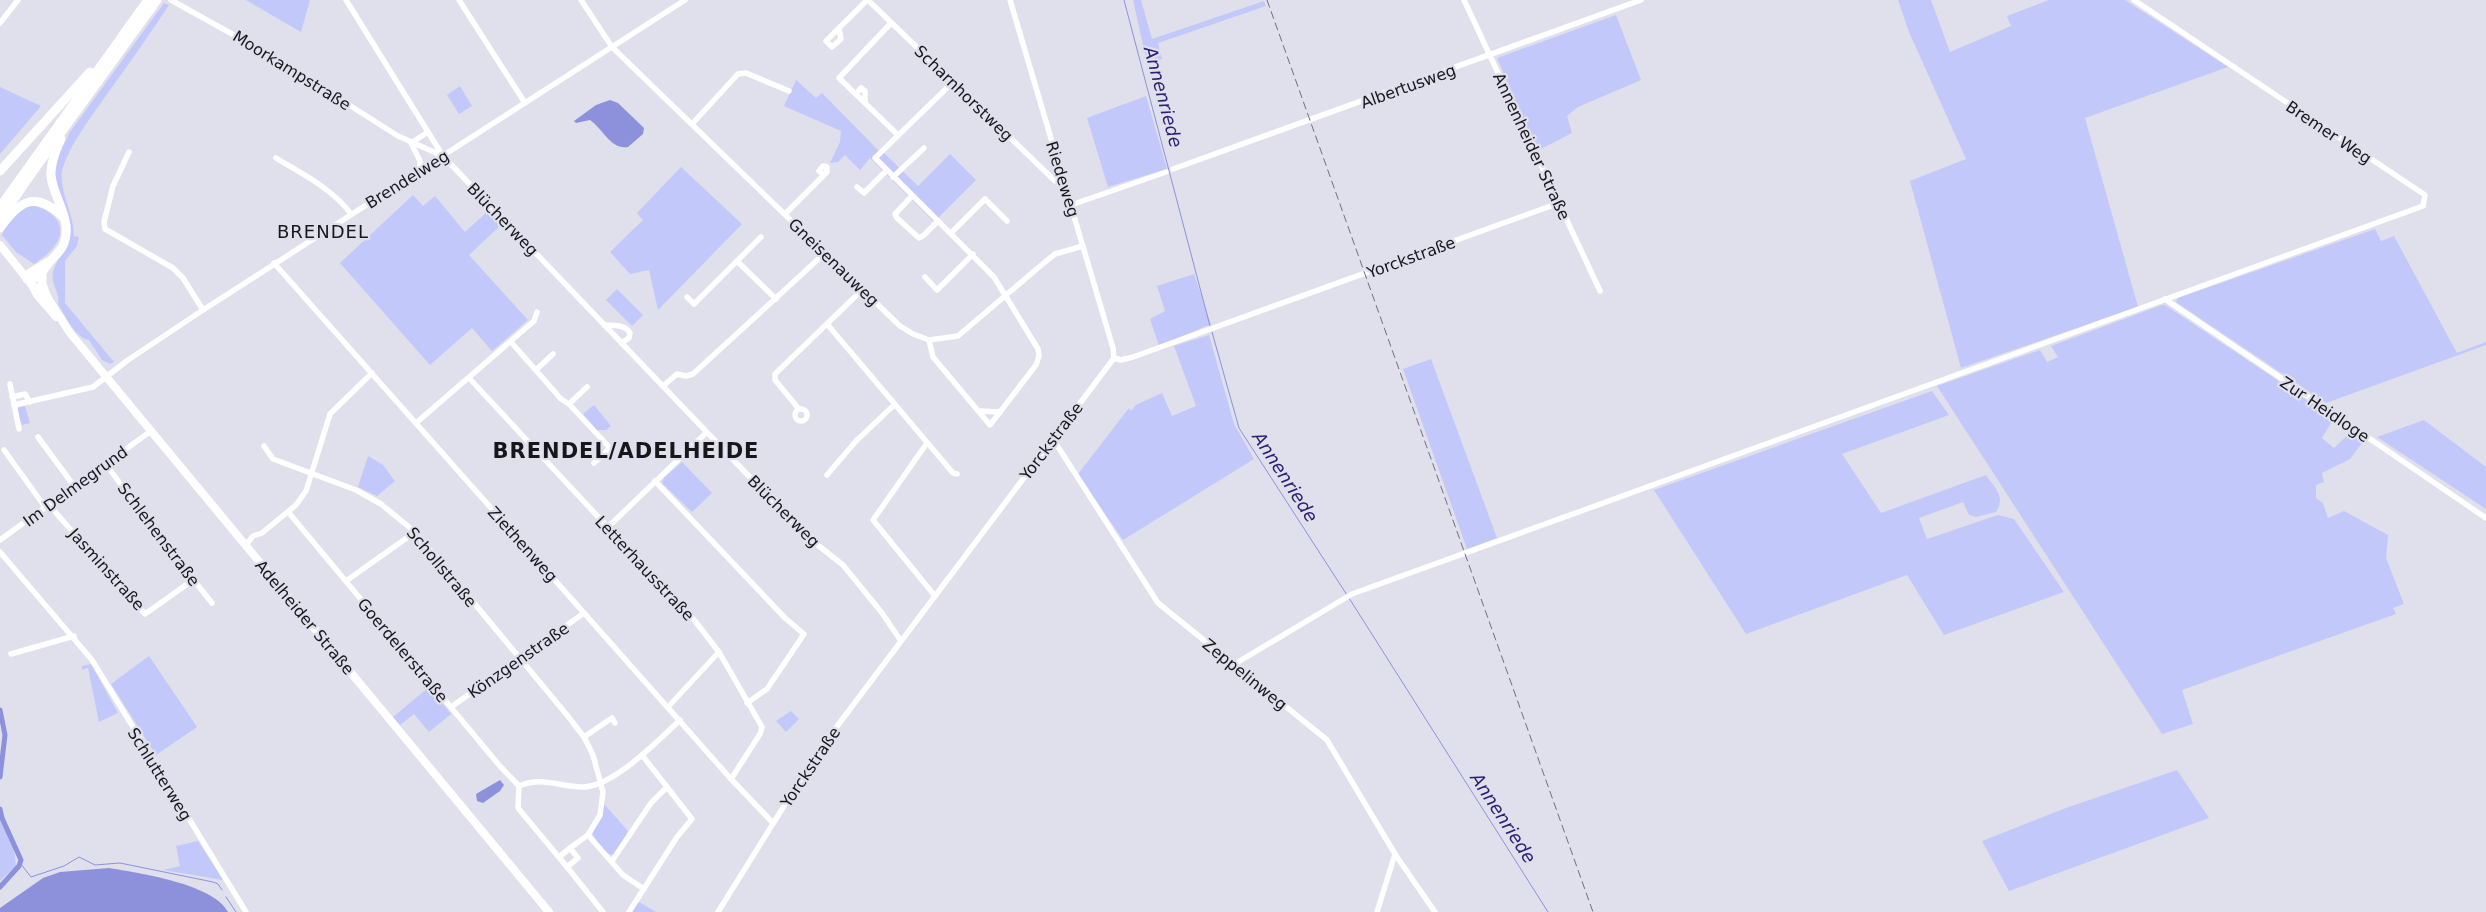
<svg xmlns="http://www.w3.org/2000/svg" width="2486" height="912" viewBox="0 0 2486 912" font-family="'DejaVu Sans',sans-serif">
<style>
.green{fill:#c3c8fa}
.water{fill:#8d91dc}
.lines{fill:none;stroke-linecap:round;stroke-linejoin:round}
.stream{stroke:#8d91dc;stroke-width:1}
.canal{stroke:#8d91dc;stroke-width:5}
.minor{stroke:#fff;stroke-width:5.5}
.major{stroke:#fff;stroke-width:8}
.highway{stroke:#fff;stroke-width:9}
.rail{stroke:#707078;stroke-width:1;stroke-dasharray:8 4;stroke-linecap:butt}
.labels{text-anchor:middle;stroke-width:4.5;stroke-linejoin:round;paint-order:stroke}
.street-label{font-size:16px;fill:#17171b;stroke:#dfe0eb}
.water-label{font-size:18px;font-style:italic;fill:#2a1e75;stroke:#dfe0eb}
.neighbourhood-label{font-size:18px;letter-spacing:1px;fill:#17171b;stroke:#dfe0eb}
.district-label{font-size:21px;font-weight:bold;letter-spacing:1px;fill:#17171b;stroke:#dfe0eb}
</style>
<rect width="100%" height="100%" fill="#dfe0eb"/>
<g class="green">
<polygon points="246,0 310,0 301,32"/>
<polygon points="1133,0 1141,0 1152,39 1264,1 1266,6 1158,43 1162,59 1147,63"/>
<polygon points="1898,0 1931,0 1950,52 2011,26 2007,16 2049,0 2125,0 2228,67 2085,118 2138,307 1961,368 1910,181 1966,159 1909,32"/>
<path d="M164,3L169,5C150,34 130,62 110,90C95,112 67,147 62,172C59,191 74,214 74,236L79,237L77,246L65,261V303L114,362L110,364L102,360L89,340C75,338 65,315 58,304C60,296 55,289 53,281C50,269 62,254 68,244L55,173L60,151L70,132Z"/>
<polygon points="1616,15 1641,80 1578,107 1567,116 1572,133 1537,151 1497,58"/>
<polygon points="796,80 816,98 822,93 877,149 884,153 918,186 950,154 976,180 934,222 870,158 860,170 845,155 838,162 830,163 840,142 841,131 784,106"/>
<polygon points="460,86 472,106 459,114 447,95"/>
<polygon points="0,87 41,106 0,154"/>
<polygon points="1146,96 1167,169 1108,187 1087,118"/>
<polygon points="681,167 742,224 658,310 649,270 630,274 610,252 643,220 637,213"/>
<polygon points="413,195 423,206 435,196 465,232 488,211 501,225 469,255 528,320 492,351 472,328 430,365 340,263"/>
<path d="M29,205C46,206 69,222 57,242C52,252 42,258 34,264L16,252L2,235L8,220Z"/>
<polygon points="2375,229 2381,241 2394,236 2457,353 2486,342 2486,345 2326,403 2176,302 2178,298"/>
<polygon points="1194,274 1211,324 1159,346 1150,319 1165,311 1157,286"/>
<polygon points="617,289 643,315 632,326 606,300"/>
<polygon points="2162,305 2165,305 2334,418 2322,438 2334,448 2351,432 2365,439 2350,459 2322,473 2324,482 2316,485 2316,498 2323,503 2328,518 2344,511 2388,535 2386,558 2404,604 2393,608 2396,614 2182,690 2193,724 2162,734 1937,386 2040,350 2047,362 2058,357 2051,346"/>
<polygon points="1209,335 1234,424 1254,459 1123,540 1078,474 1129,408 1131,411 1136,405 1162,393 1172,416 1196,406 1174,346"/>
<polygon points="1431,359 1497,538 1467,549 1403,369"/>
<path d="M1932,391L1949,415L1842,454L1881,513L1986,475C1995,488 2006,497 1996,512L1976,517L1969,515L1963,502L1919,518L1927,539L1998,515L2014,519L2064,592L1944,635L1907,575L1746,634L1654,490Z"/>
<polygon points="594,405 611,426 606,430 597,430 583,414"/>
<polygon points="25,406 30,423 22,425 16,408"/>
<polygon points="2424,420 2486,467 2486,509 2377,437"/>
<polygon points="368,456 383,465 395,481 377,496 358,487"/>
<polygon points="682,462 712,493 692,512 662,483 664,478"/>
<polygon points="149,656 197,727 156,755 111,684"/>
<polygon points="91,664 118,713 99,722 88,668 82,670 82,666"/>
<polygon points="429,687 451,714 429,732 414,714 400,725 393,717"/>
<polygon points="791,711 799,719 786,732 776,721"/>
<polygon points="2177,770 2209,818 2009,891 1982,841 2066,808"/>
<path d="M604,804L628,831L617,852L612,855C605,853 594,839 592,832L602,816Z"/>
<polygon points="0,816 14,849 16,866 0,881"/>
<polygon points="198,841 223,880 163,870 180,866 176,846"/>
<polygon points="638,902 641,903 656,912 631,912"/>
</g>
<g class="water">
<path d="M610,100L618,103L644,128L643,134L628,147C611,150 603,129 590,120L576,123L574,121L596,105Z"/>
<polygon points="500,780 504,785 500,791 483,803 477,801 476,794"/>
<path d="M109,868C139,873 214,884 228,912H0V908L43,878L60,872Z"/>
</g>
<g class="lines">
<g class="stream">
<polyline points="1124,0 1210,326"/>
<polyline points="1212,332 1239,428 1347,595"/>
<polyline points="1349,598 1548,912"/>
<polyline points="20,863 31,877 64,866 79,857 95,865 120,863 213,882 218,884 222,890"/>
<polyline points="226,897 236,912"/>
</g>
<g class="canal">
<polyline points="0,710 5,735 0,777"/>
<polyline points="0,809 2,818 21,860 19,866 0,887"/>
</g>
<g class="minor">
<polyline points="171,0 275,58 398,136 443,156"/>
<polyline points="346,0 443,156 805,535 843,565 882,613 901,641"/>
<polyline points="459,0 525,103"/>
<polyline points="581,0 612,47 900,326 913,334 929,340 958,336 1045,262 1055,254 1083,246"/>
<polyline points="868,0 1055,181 1063,180"/>
<polyline points="1010,0 1113,348 1114,358"/>
<polyline points="1464,0 1600,291"/>
<polyline points="0,23 18,0"/>
<polyline points="891,23 839,78 897,134"/>
<polyline points="839,28 841,39 832,47 826,41 867,0"/>
<polyline points="856,94 861,88 865,91 865,102"/>
<polyline points="692,124 738,74 746,73 789,91"/>
<polyline points="129,152 113,186 104,222 105,229 173,268 183,278 203,310"/>
<path d="M276,158C302,174 333,189 351,214"/>
<polyline points="1173,169 1641,0"/>
<polyline points="420,171 420,161 411,143 428,132"/>
<polyline points="893,177 924,148"/>
<polyline points="857,187 864,193 886,171"/>
<polyline points="912,196 895,214 897,218 919,238 923,236 938,221"/>
<polyline points="1071,205 1166,172"/>
<polyline points="785,214 827,172 827,167 823,166 819,171 823,174"/>
<polyline points="951,233 985,199 1007,221"/>
<polyline points="737,261 776,299"/>
<polyline points="274,263 731,779 773,823"/>
<polyline points="925,277 937,290 973,254"/>
<polyline points="687,297 694,304 761,237"/>
<polyline points="2165,299 2486,518"/>
<polyline points="827,324 953,473 957,474"/>
<path d="M604,325C614,326 625,324 630,333L629,338L621,343"/>
<polyline points="929,340 933,357 990,425 1036,365 1039,356 1038,349 994,277 875,158 953,82"/>
<polyline points="511,342 561,399 569,404 610,448 594,463"/>
<polyline points="1114,358 1121,360 1133,357 1559,203"/>
<polyline points="537,369 553,354"/>
<polyline points="469,378 695,621 719,652 762,727 760,734 731,779"/>
<polyline points="10,384 19,429"/>
<polyline points="663,386 677,374 686,376 693,374 825,253"/>
<polyline points="12,397 25,394 30,402"/>
<polyline points="569,404 587,387"/>
<polyline points="14,405 93,387 128,360 203,310 685,0"/>
<polyline points="799,409 775,380 775,374 863,289"/>
<circle cx="801" cy="415" r="6"/>
<polyline points="979,411 1000,412"/>
<polyline points="416,423 534,321 537,312"/>
<polyline points="38,437 74,486"/>
<polyline points="1053,439 1158,603 1327,740 1395,854 1435,912"/>
<polyline points="927,443 873,520 935,596"/>
<polyline points="264,446 273,459 356,490 381,504 415,532 567,715 584,737 593,755 603,792 600,815 588,835 570,848"/>
<polyline points="4,450 45,507"/>
<polyline points="106,464 155,532 212,603"/>
<polyline points="827,475 856,441 894,405"/>
<polyline points="655,481 785,618 804,634 767,689 747,703"/>
<polyline points="49,505 145,614 193,580"/>
<polyline points="289,513 499,765 519,786"/>
<polyline points="608,527 706,433"/>
<polyline points="0,540 151,431"/>
<polyline points="245,546 253,536 262,533 296,505 306,491 330,414 372,373"/>
<polyline points="0,552 92,660 246,912"/>
<polyline points="346,581 415,532"/>
<polyline points="11,654 74,636"/>
<polyline points="1233,665 1352,594 2423,206 2425,195 2134,0"/>
<polyline points="451,707 584,613"/>
<polyline points="668,707 719,652"/>
<polyline points="584,737 612,718 615,723"/>
<polyline points="588,835 623,875 644,889"/>
<path d="M559,857L570,848L578,858L567,867L518,808L519,786C543,776 559,787 583,787C613,787 659,740 680,720"/>
<polyline points="612,861 651,803 667,787"/>
<polyline points="567,867 603,912"/>
<polyline points="629,912 677,837 692,819 642,755"/>
<polyline points="718,912 817,753 1114,358"/>
<polyline points="1377,912 1395,854"/>
</g>
<g class="major">
<polyline points="0,245 32,285 46,295 70,333 549,912"/>
<polyline points="32,285 37,295 56,317"/>
</g>
<g class="highway">
<polyline points="0,171 90,72"/>
<polyline points="0,207 148,0"/>
<polyline points="0,220 31,174 157,0"/>
<path d="M0,228C20,200 36,190 64,218"/>
<polyline points="42,272 42,284 46,295"/>
<polyline points="25,276 48,262"/>
<path d="M27,279C38,280 42,272 48,264C53,257 61,252 64,243C73,221 53,197 51,176C50,163 56,150 61,139"/>
</g>
<polyline class="rail" points="1267,0 1593,912"/>
</g>
<g class="labels">
<g class="street-label">
<text transform="translate(292 70) rotate(32)" y="6">Moorkampstraße</text>
<text transform="translate(1408 86) rotate(-20)" y="6">Albertusweg</text>
<text transform="translate(964 93) rotate(44)" y="6">Scharnhorstweg</text>
<text transform="translate(2329 132) rotate(34)" y="6">Bremer Weg</text>
<text transform="translate(1532 146) rotate(65)" y="6">Annenheider Straße</text>
<text transform="translate(407 179) rotate(-32)" y="6">Brendelweg</text>
<text transform="translate(1063 179) rotate(73)" y="6">Riedeweg</text>
<text transform="translate(503 219) rotate(46)" y="6">Blücherweg</text>
<text transform="translate(1411 257) rotate(-20)" y="6">Yorckstraße</text>
<text transform="translate(834 262) rotate(44)" y="6">Gneisenauweg</text>
<text transform="translate(2325 409) rotate(34)" y="6">Zur Heidloge</text>
<text transform="translate(1051 441) rotate(-53)" y="6">Yorckstraße</text>
<text transform="translate(75 486) rotate(-36)" y="6">Im Delmegrund</text>
<text transform="translate(784 511) rotate(45)" y="6">Blücherweg</text>
<text transform="translate(159 534) rotate(53)" y="6">Schlehenstraße</text>
<text transform="translate(523 544) rotate(48)" y="6">Ziethenweg</text>
<text transform="translate(442 567) rotate(50)" y="6">Schollstraße</text>
<text transform="translate(645 568) rotate(47)" y="6">Letterhausstraße</text>
<text transform="translate(107 569) rotate(48)" y="6">Jasminstraße</text>
<text transform="translate(305 617) rotate(50)" y="6">Adelheider Straße</text>
<text transform="translate(403 650) rotate(50)" y="6">Goerdelerstraße</text>
<text transform="translate(518 660) rotate(-35)" y="6">Könzgenstraße</text>
<text transform="translate(1245 674) rotate(39)" y="6">Zeppelinweg</text>
<text transform="translate(810 767) rotate(-56)" y="6">Yorckstraße</text>
<text transform="translate(160 774) rotate(58)" y="6">Schlutterweg</text>
</g>
<g class="water-label">
<text transform="translate(1163 97) rotate(75)" y="6">Annenriede</text>
<text transform="translate(1285 477) rotate(57)" y="6">Annenriede</text>
<text transform="translate(1503 818) rotate(57)" y="6">Annenriede</text>
</g>
<g class="neighbourhood-label">
<text x="323" y="238">BRENDEL</text>
</g>
<g class="district-label">
<text x="626" y="458">BRENDEL/ADELHEIDE</text>
</g>
</g>
</svg>
